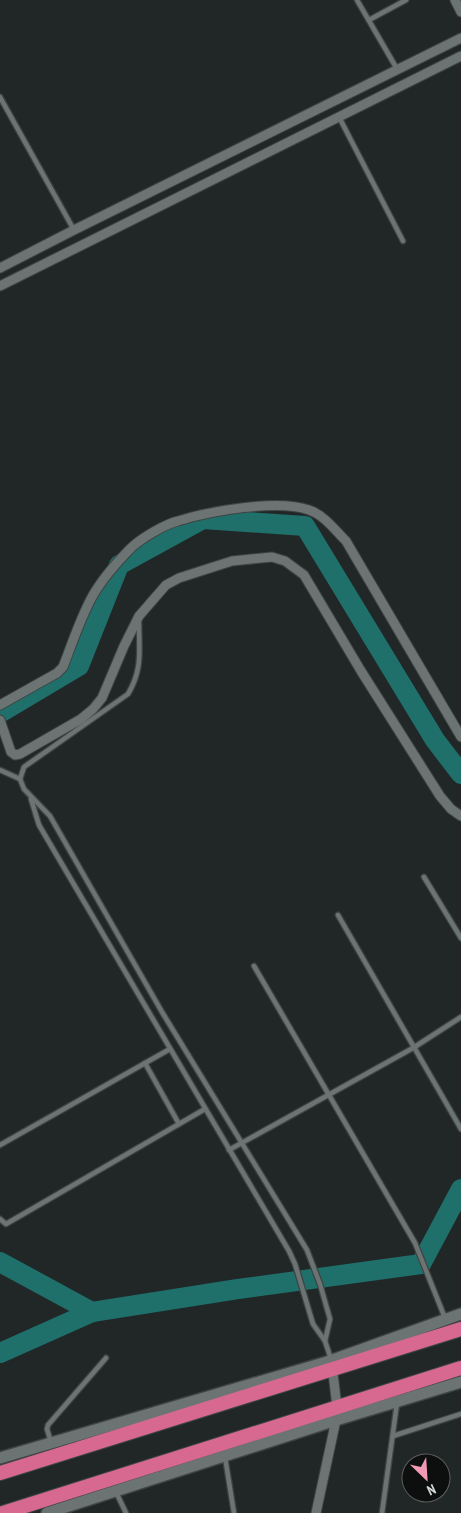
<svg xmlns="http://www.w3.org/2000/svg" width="461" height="1513" viewBox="0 0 461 1513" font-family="'PT Sans Narrow',sans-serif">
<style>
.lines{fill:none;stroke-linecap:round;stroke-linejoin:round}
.river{stroke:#1f6f6b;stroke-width:20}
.service-casing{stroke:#3f4443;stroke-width:7}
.minor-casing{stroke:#3f4443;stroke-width:11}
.tertiary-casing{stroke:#3f4443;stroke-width:14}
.trunk-casing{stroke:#3f4443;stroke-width:16}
.service{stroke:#6c7373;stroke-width:4.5}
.minor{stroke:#6c7373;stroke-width:9}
.tertiary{stroke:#6c7373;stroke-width:11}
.trunk{stroke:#d7688f;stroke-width:14}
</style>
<rect width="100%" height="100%" fill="#212727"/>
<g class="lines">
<g class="river">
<polyline points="0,713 79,666 119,565 203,519 305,526 435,740 461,774"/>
<polyline points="0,1262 92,1312 0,1353"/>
<polyline points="92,1312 238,1289 421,1264 461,1189"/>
</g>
<g class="service-casing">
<g id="service">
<polyline points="357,0 397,69"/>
<polyline points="369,20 406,0"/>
<polyline points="0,97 74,230"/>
<polyline points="339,117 403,241"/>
<path d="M139,623C139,650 143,669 128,694L24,767L20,779L24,789L50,816L162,1012L307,1250L320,1284L330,1319L325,1341"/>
<polyline points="0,770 20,779"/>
<polyline points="31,799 39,825 289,1251 295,1264 313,1324 325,1341 331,1359"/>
<polyline points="424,877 461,938"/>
<polyline points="338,915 461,1129"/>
<polyline points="254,966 415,1243 445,1318"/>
<polyline points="145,1063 179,1124"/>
<polyline points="0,1145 170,1049"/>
<polyline points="229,1150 413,1048 461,1017"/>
<polyline points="0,1219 6,1224 205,1109"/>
<polyline points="393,1436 461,1414"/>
<polyline points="51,1442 47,1429 48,1425 106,1358"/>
<polyline points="225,1457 234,1513"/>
<polyline points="116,1492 126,1513"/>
<polyline points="382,1513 397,1403"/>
</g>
</g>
<g class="minor-casing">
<g id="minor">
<polyline points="455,0 461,12"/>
<polyline points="0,268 74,230 461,38"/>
<polyline points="0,286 461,56"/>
<path d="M0,705L57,673L63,667C72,644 80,619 92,597C102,579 117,562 132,547C142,538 165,524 178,521C210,511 277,499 309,510C324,515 335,530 346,541L461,737"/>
<polyline points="0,720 11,752 15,755 20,754 81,719 93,709 102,698 124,646 139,616 166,585 179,578 232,561 272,557 285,561 304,575 361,671 440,796 451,809 461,816"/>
<polyline points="316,1513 336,1420 337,1407 332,1365"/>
</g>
</g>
<g class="tertiary-casing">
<g id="tertiary">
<polyline points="0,1458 327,1362 461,1314"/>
<polyline points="47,1513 336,1420 461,1382"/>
</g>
</g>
<g class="trunk-casing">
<g id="trunk">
<polyline points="0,1473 461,1329"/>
<polyline points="3,1513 461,1368"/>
</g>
</g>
<use href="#service" class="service"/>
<use href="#minor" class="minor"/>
<use href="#tertiary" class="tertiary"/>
<use href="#trunk" class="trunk"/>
</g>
<g transform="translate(426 1478) rotate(155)"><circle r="24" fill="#0d0f0f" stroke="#5d5f5f"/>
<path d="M0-4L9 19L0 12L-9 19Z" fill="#f19ab3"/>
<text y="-8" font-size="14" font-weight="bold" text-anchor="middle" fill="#d4d8d7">N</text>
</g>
</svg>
